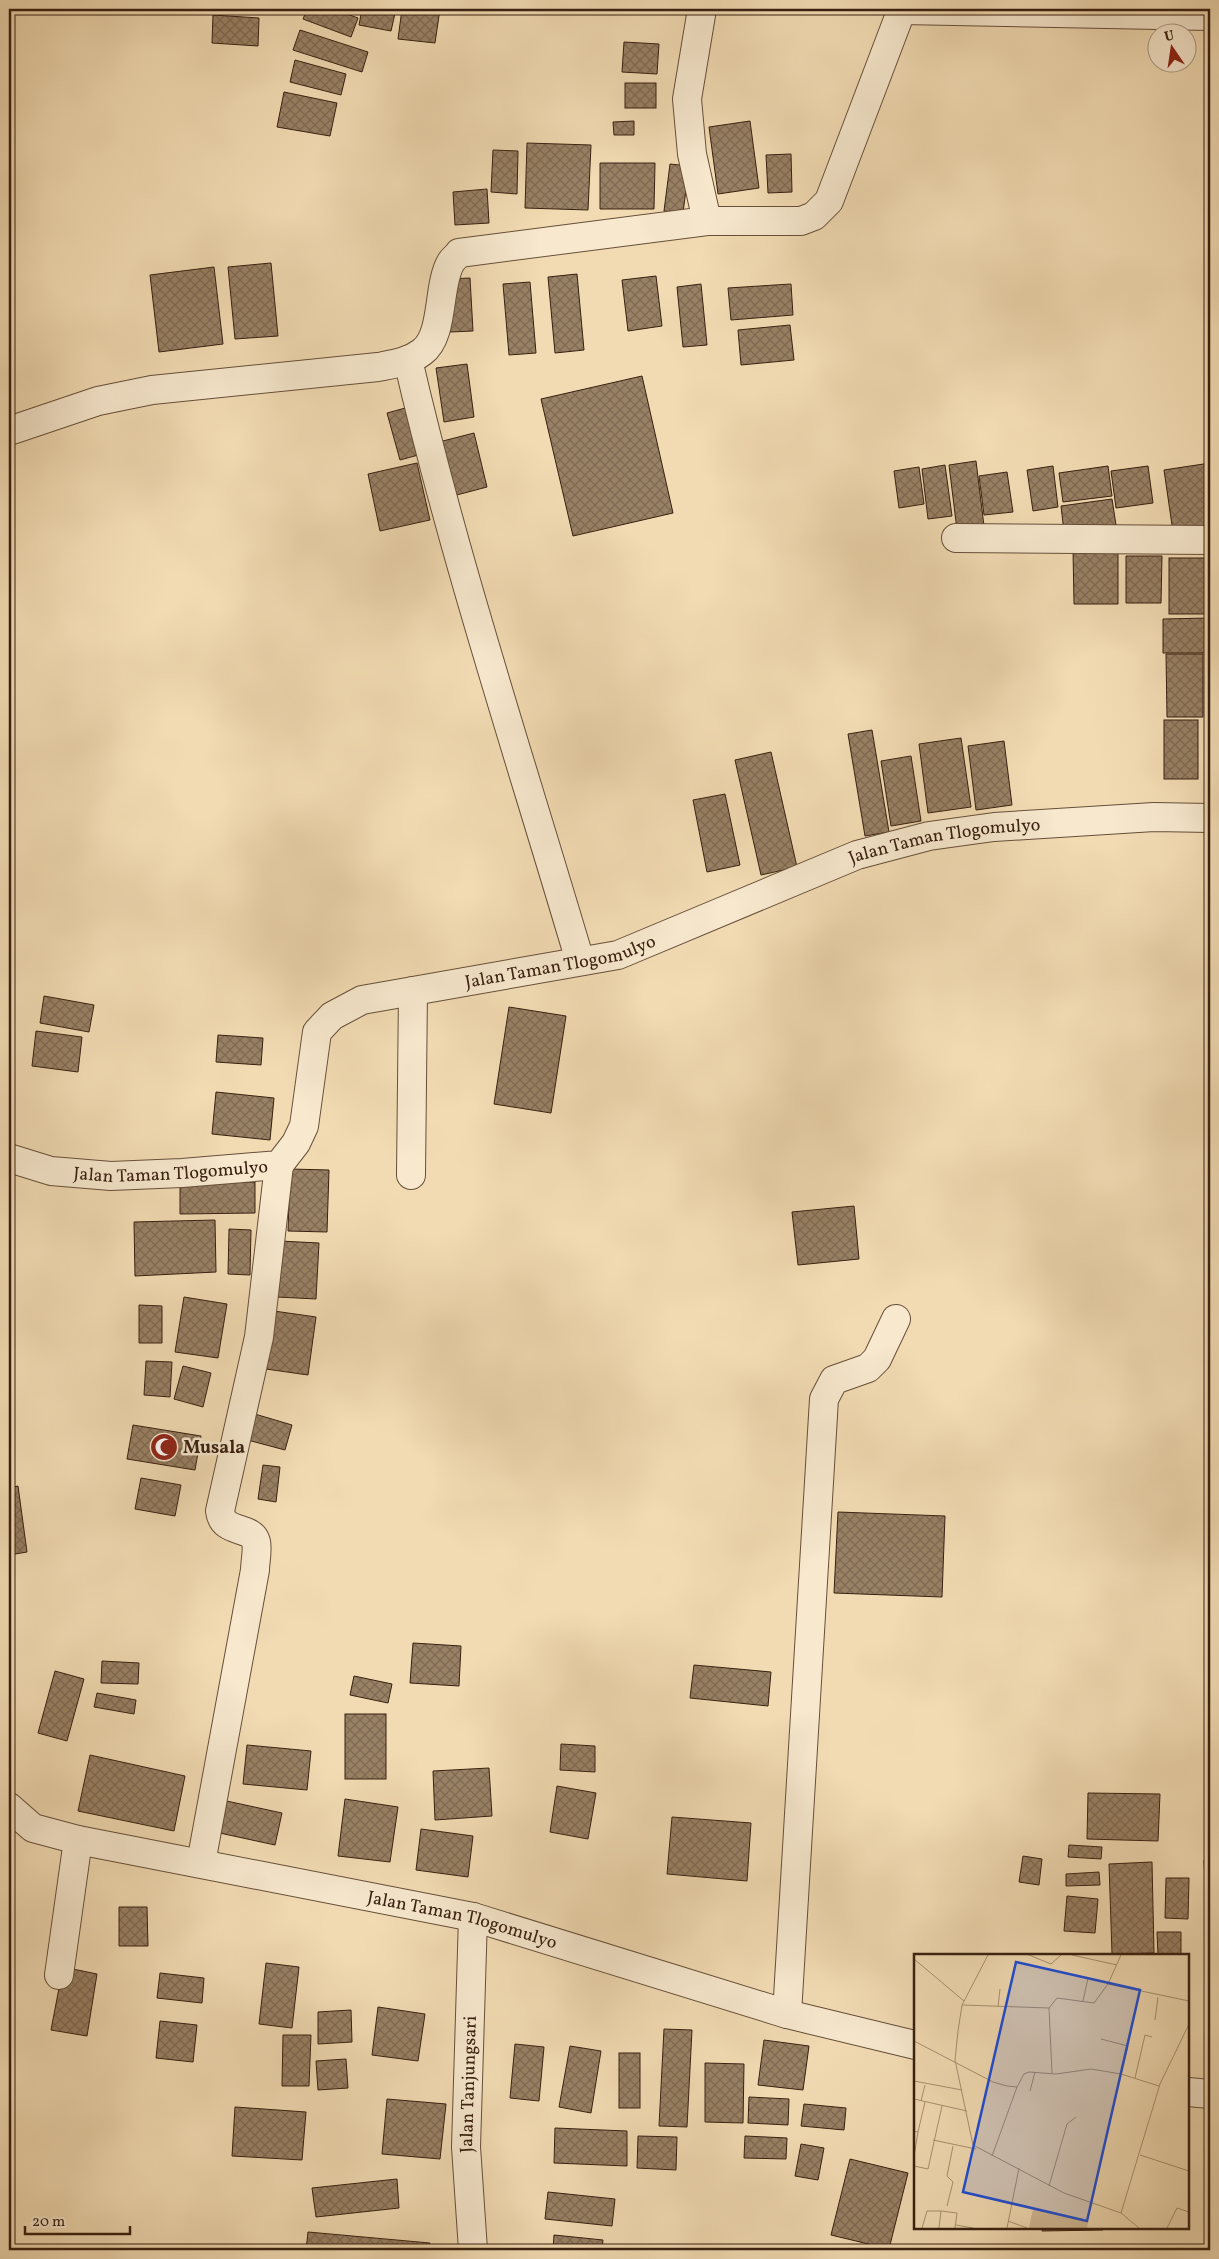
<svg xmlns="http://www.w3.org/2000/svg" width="1219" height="2259" viewBox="0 0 1219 2259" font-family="Vollkorn,serif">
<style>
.building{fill:url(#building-cross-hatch);stroke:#382010}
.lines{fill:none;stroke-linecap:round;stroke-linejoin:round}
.minor-casing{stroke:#664f39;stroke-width:30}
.minor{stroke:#f7e8ce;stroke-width:28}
.labels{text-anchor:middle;stroke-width:5;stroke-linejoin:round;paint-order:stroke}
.street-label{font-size:18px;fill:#382010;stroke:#f7e8ce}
.poi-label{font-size:18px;font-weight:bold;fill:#382010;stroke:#f7e8ce;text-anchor:start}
.inset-road{fill:none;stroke:#a89072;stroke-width:1}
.view{fill:#1d4ed8;fill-opacity:0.15;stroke:#1d4ed8;stroke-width:2.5}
.inset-edge{fill:none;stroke:#382010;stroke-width:2.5}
</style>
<defs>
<pattern id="building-cross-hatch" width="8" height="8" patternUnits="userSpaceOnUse" patternTransform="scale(1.25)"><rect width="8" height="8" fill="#998165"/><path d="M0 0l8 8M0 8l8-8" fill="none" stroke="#7e6952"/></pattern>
</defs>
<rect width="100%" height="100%" fill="#f2dbb3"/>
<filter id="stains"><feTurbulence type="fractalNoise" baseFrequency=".004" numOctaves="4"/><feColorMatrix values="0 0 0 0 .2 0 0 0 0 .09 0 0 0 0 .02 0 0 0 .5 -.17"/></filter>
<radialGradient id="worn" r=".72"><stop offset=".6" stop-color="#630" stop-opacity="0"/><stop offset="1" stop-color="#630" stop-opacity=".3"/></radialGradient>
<g class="building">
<polygon points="307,9 333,9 358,18 351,37 303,19"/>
<polygon points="362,9 396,9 391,31 359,25"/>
<polygon points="402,9 440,9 435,43 398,39"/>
<polygon points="213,15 259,18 258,46 212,43"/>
<polygon points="300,30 368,52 362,72 293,50"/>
<polygon points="624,42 659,44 657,74 622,72"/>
<polygon points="295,60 346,74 341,95 290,82"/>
<rect x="625" y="83" width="31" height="25"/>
<polygon points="284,92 337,103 330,136 277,127"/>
<polygon points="634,121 634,135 614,135 613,122"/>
<polygon points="750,121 759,188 718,194 709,127"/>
<polygon points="527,143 591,145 588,210 525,208"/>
<polygon points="493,150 518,151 517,194 491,192"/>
<polygon points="791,154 792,192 768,193 766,155"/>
<polygon points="600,163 655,163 654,209 600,209"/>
<polygon points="670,164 689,166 683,213 664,211"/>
<polygon points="487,189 489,223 455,225 453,192"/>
<polygon points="271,263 278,336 235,339 228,267"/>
<polygon points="214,267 223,344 159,352 150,275"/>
<polygon points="577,274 584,350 555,353 548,277"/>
<polygon points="656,276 662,326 628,331 622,280"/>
<polygon points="470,278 473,331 450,332 447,279"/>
<polygon points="530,282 536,353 509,355 503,284"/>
<polygon points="701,284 707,345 683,347 677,287"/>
<polygon points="791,284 793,315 731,320 728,288"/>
<polygon points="790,325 794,360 741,365 738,330"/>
<polygon points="467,364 474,417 444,422 436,368"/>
<polygon points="642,376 673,513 573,536 541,399"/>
<polygon points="409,407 422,454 400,460 387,413"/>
<polygon points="474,433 487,487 453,496 439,442"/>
<polygon points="976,461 984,526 957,530 949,465"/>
<polygon points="417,463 430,520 380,531 368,474"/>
<polygon points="1210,463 1210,527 1173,532 1164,470"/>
<polygon points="945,465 952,516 928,519 922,469"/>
<polygon points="1053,466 1058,507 1033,511 1027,470"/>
<polygon points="1108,466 1112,496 1063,502 1059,473"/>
<polygon points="1148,466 1153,503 1116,508 1111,471"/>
<polygon points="919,467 924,504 899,508 894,471"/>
<polygon points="1007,472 1013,512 984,515 979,476"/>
<polygon points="1112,499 1116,525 1064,532 1061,506"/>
<polygon points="1118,549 1118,604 1074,604 1073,550"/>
<polygon points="1126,556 1162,556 1161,603 1126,603"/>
<rect x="1169" y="558" width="41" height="56"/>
<polygon points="1210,618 1210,653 1163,653 1163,619"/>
<polygon points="1166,654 1203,654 1203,717 1167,717"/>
<rect x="1164" y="720" width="34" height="59"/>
<polygon points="872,730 889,832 865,836 848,734"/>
<polygon points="961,738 971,807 928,813 919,744"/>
<polygon points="1004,741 1012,805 976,810 968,746"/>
<polygon points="771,752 797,867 761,875 735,760"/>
<polygon points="911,756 921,821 891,826 881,761"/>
<polygon points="725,794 740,865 707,872 693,800"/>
<polygon points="44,996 94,1005 89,1032 40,1023"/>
<polygon points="509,1007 566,1016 551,1113 494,1104"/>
<polygon points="36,1031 82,1037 78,1072 32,1066"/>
<polygon points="218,1035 263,1038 261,1065 216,1062"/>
<polygon points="216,1092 274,1098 270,1140 212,1134"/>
<polygon points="290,1169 329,1170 327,1232 288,1231"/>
<polygon points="180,1182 255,1182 255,1213 180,1214"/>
<polygon points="854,1206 859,1259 798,1265 792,1212"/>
<polygon points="215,1220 216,1272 135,1276 134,1222"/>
<polygon points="229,1229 251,1230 250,1275 228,1274"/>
<polygon points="280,1241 319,1243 316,1299 277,1297"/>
<polygon points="184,1297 227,1304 218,1358 175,1352"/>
<polygon points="139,1305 162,1306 162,1343 139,1343"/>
<polygon points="274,1311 316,1317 308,1375 266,1369"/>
<polygon points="146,1361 172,1362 170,1397 144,1395"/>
<polygon points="183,1366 211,1373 203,1407 174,1399"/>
<polygon points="248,1412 292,1425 285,1450 240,1438"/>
<polygon points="133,1425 201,1436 195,1470 127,1459"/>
<polygon points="263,1465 280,1467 276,1502 258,1499"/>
<polygon points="141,1478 181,1485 175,1516 135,1509"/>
<polygon points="18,1486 27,1552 9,1555 9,1488"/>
<polygon points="838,1512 945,1516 942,1597 834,1593"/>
<polygon points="413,1643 461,1646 459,1686 410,1683"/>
<polygon points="102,1661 139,1663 138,1684 101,1683"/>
<polygon points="694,1665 771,1672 768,1706 690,1698"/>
<polygon points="55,1671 84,1679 67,1741 38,1733"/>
<polygon points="354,1676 392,1684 388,1703 350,1695"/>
<polygon points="97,1693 136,1700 134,1714 94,1707"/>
<rect x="345" y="1714" width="41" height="65"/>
<polygon points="561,1744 595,1746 595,1772 560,1770"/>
<polygon points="247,1745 311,1751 307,1790 243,1784"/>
<polygon points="90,1755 185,1776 174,1831 78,1811"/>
<polygon points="489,1768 492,1816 435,1820 433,1771"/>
<polygon points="557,1786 596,1793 588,1839 550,1832"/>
<polygon points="1088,1793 1160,1794 1158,1841 1087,1839"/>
<polygon points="345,1799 398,1807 390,1862 338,1856"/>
<polygon points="222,1800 282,1813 275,1845 215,1832"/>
<polygon points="672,1817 751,1823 747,1881 667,1874"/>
<polygon points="421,1829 473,1836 468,1877 416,1870"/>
<polygon points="1069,1845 1102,1847 1101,1859 1068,1857"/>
<polygon points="1023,1856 1042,1859 1039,1885 1019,1882"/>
<polygon points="1204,1860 1210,1860 1210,1975 1209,1975"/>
<polygon points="1152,1862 1154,1953 1112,1954 1109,1864"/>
<polygon points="1099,1872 1100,1885 1066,1886 1066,1874"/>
<polygon points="1166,1878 1189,1878 1188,1919 1165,1918"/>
<polygon points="1067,1896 1098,1899 1095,1933 1064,1931"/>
<polygon points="119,1907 147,1907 148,1946 119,1946"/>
<polygon points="1157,1932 1181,1932 1181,1955 1158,1955"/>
<polygon points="266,1963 299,1967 292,2028 259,2024"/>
<polygon points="63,1967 97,1974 87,2036 51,2030"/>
<polygon points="160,1973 204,1978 202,2003 157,1998"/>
<polygon points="378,2007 425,2014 418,2061 372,2055"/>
<polygon points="351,2010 352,2042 318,2044 318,2012"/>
<polygon points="160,2021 197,2025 193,2062 156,2058"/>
<polygon points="664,2029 692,2030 687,2127 659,2126"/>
<polygon points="283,2035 311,2035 309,2086 282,2086"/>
<polygon points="764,2040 809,2046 803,2090 758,2085"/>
<polygon points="515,2044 544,2047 539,2101 510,2098"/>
<polygon points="570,2046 601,2051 591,2113 559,2107"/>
<rect x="619" y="2053" width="21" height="55"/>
<polygon points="346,2059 348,2088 318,2090 316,2061"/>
<polygon points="705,2063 744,2064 743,2123 705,2122"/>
<polygon points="749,2097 789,2099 788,2125 748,2123"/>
<polygon points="387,2099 446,2104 440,2159 382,2154"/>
<polygon points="804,2104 846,2108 844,2130 801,2126"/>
<polygon points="235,2107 306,2112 302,2160 232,2156"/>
<polygon points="555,2128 627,2131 627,2166 554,2163"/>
<polygon points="638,2136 677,2137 676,2170 637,2168"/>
<polygon points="745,2136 787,2138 786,2159 744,2158"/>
<polygon points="801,2144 824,2148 818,2180 795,2176"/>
<polygon points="850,2159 908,2173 889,2249 831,2235"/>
<polygon points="397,2179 399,2208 316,2217 312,2188"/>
<polygon points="548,2192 615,2199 612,2226 545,2219"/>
<polygon points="1042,2228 1103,2228 1103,2230 1042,2231"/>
<polygon points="308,2232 430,2243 429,2250 306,2250"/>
<polygon points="554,2235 603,2240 602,2250 553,2250"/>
<polygon points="243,2248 263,2250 242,2250"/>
</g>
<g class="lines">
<g class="minor-casing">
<g id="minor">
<polyline points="702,9 687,99 692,154 707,221"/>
<polyline points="902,10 1210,16"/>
<path d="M408,360C455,563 521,761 580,961"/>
<path d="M9,431L98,401L152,390L378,367C393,364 409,362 422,352C445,335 437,285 451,262C453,259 457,256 459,253L707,221H801L814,216L829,201L902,9"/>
<polyline points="956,538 1210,540"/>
<path id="s1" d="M9,1158L51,1171L111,1176L182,1173L279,1165L296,1143L304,1126L317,1032L332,1016L362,1000L618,955L857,855L929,836L994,827L1154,817L1210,818"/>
<polyline points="411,1175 413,991"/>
<path id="s2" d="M9,1807L33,1828L78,1840L473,1917L787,2014L915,2045"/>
<path d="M201,1863L255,1570C255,1562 258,1550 256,1542C252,1525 223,1535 220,1511L259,1337L279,1165"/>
<polyline points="59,1975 78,1840"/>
<polyline points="787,2014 824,1399 834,1380 868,1368 877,1359 896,1319"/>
<polyline points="1188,2092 1210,2094"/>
<path id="s3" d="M473,2250L466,2147L473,1917"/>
</g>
</g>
<use href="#minor" class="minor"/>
</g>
<defs>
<g id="mosque-disc" transform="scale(1.4375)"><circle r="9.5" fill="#8f2418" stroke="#f7e8ce"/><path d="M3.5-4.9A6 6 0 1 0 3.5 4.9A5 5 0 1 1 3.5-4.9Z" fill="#fff"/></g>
</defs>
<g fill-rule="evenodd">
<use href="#mosque-disc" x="164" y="1447"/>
</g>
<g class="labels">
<g class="street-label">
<text dy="6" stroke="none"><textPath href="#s1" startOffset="1078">Jalan Taman Tlogomulyo</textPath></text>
<text dy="6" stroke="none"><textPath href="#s1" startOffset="672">Jalan Taman Tlogomulyo</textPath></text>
<text dy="6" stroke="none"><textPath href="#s1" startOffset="164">Jalan Taman Tlogomulyo</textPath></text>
<text dy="6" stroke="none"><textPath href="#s2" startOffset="471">Jalan Taman Tlogomulyo</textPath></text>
<text dy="6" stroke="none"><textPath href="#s3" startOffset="166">Jalan Tanjungsari</textPath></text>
</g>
<g class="poi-label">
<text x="183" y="1453">Musala</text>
</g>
</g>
<g transform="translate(914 1954)">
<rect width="275" height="275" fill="#f2dbb3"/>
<path d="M119,255L174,266L173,274H115Z" fill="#d2bb97"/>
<path class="inset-road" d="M74,1L48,51L44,77L41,106L59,191L150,239L207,259L225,274M115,1L137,10L147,1M158,1L203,11M0,5L50,47M194,30L275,47M275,41V64M169,47L174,24M48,51L135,54L143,44L180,49L194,30L207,1M84,53L86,35M135,54L138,119M241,66L244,43M187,85L214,92L207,120M0,87L79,128L93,132L103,133L110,120L115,118L142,120L177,115L207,120L245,132M221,124L231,81L238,83M0,127L48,136M116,137L121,118M0,145L53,157M7,147L11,131M0,177L4,178L11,148M19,186L62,195M226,201L275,217M0,202L4,178M78,202L103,133M0,212L14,215L28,152M135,232L153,170L162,163M33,252L39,228L33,222L39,192M27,257L43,259L41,274M207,259L246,130L275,70M94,267L113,274M42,271L59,274M8,274L13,257H27L25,274M93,274L105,214M253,274L263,254L275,258"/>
<path class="view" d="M102,8L226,36L173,267L49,238Z"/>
<rect width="275" height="275" class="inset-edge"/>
</g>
<rect width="1219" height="2259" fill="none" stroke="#f2dbb3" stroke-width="30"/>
<rect x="10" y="10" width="1199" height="2239" fill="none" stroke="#382010" stroke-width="2.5"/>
<rect x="15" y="15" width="1189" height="2229" fill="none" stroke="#382010"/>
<g transform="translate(1172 48) rotate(347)"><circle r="24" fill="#f7e8ce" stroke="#ab9882"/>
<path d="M0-4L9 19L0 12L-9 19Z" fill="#8f2418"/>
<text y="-8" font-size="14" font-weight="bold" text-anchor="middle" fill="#382010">U</text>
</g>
<path d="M25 2226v8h105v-8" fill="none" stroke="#382010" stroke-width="2.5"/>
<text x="32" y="2226" font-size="15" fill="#382010" stroke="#f7e8ce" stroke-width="4" paint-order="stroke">20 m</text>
<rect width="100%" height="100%" filter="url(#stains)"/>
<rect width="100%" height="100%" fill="url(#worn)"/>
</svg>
